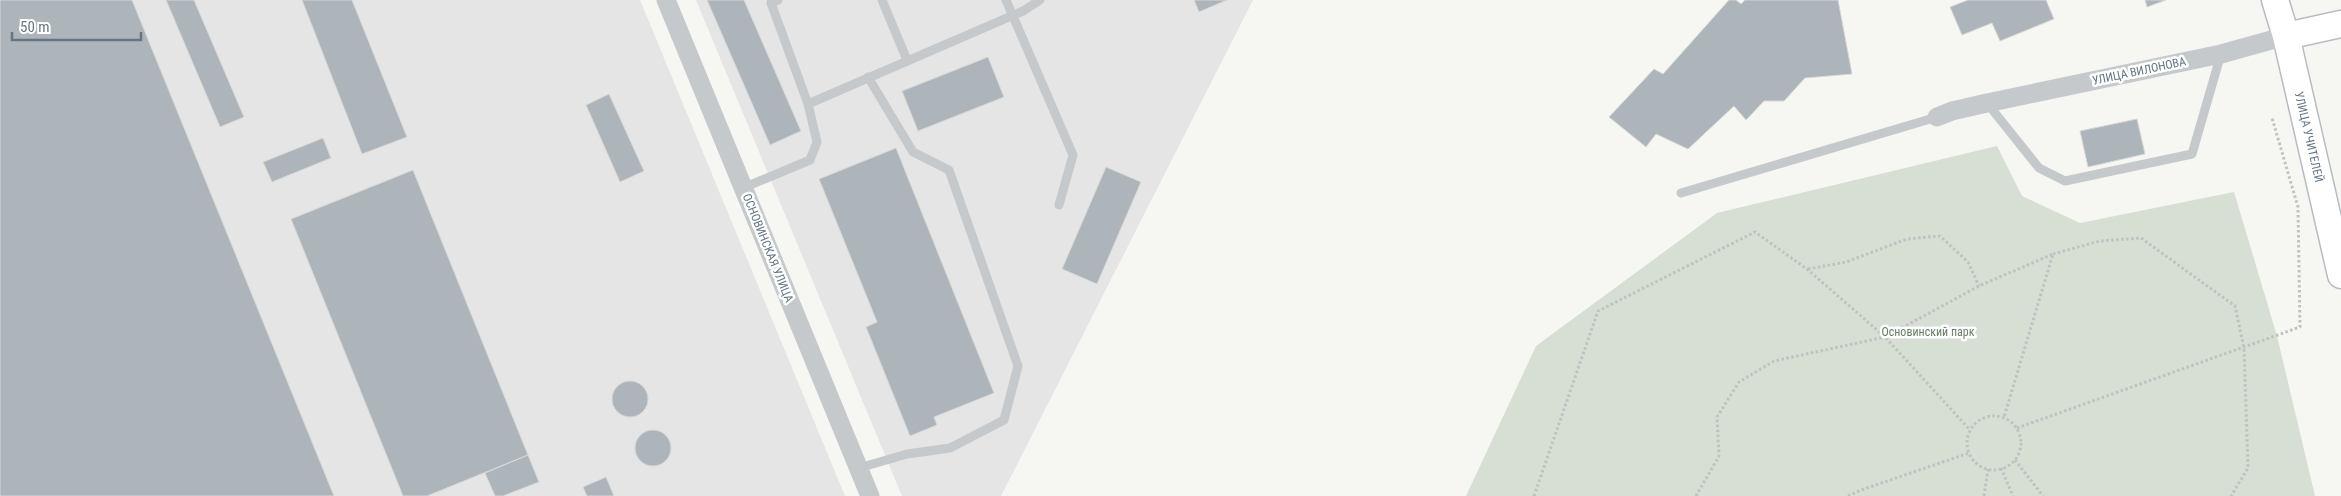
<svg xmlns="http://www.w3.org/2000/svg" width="2341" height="496" viewBox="0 0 2341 496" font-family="'Roboto Condensed',sans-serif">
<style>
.built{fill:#e4e5e4}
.green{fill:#d7ded3}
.building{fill:#adb4ba;stroke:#d8d8d5}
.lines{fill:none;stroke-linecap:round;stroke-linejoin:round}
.secondary-casing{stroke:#b8bcc1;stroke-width:29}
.path{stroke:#bfc1c3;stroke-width:3;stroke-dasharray:2.5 2.5;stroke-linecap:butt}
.lane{stroke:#c6c9cc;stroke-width:9}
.street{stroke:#c6c9cc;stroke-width:19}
.secondary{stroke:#fff;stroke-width:26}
.labels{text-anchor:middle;stroke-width:5;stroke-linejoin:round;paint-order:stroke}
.street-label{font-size:12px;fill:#647585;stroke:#fff}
.park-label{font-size:12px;fill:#677c63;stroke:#fff}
</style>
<rect width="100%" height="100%" fill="#f6f6f3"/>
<g class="built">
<polygon points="0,0 640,0 845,496 0,496"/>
<polygon points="696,0 1253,0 1001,496 902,496"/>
</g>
<polygon class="green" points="1997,146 2022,196 2080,223 2234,192 2277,336 2315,496 1466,496 1536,346 1717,213"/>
<g class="building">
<polygon points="0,0 132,0 334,496 0,496"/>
<polygon points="166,0 194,0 244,117 220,127"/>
<polygon points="302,0 352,0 407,137 362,154"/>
<polygon points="707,0 744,0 801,131 770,145"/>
<polygon points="1194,0 1227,0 1199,12"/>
<polygon points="1729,0 1736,0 1741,4 1745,0 1838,0 1852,74 1805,78 1784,101 1764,101 1746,120 1734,106 1688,149 1656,134 1646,147 1609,117 1654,69 1663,74"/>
<polygon points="1968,0 2046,0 2054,19 2000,41 1992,23 1962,35 1950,7"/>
<polygon points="2145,0 2166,0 2147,7"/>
<polygon points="988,57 1004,97 918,131 902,91"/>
<polygon points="609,94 644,171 620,182 586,105"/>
<polygon points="2137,119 2145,154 2088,167 2080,131"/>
<polygon points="323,138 331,158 272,182 263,162"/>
<polygon points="896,148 994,393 934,417 937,425 910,436 866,327 877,322 819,179"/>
<polygon points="1106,167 1141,182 1097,284 1062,269"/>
<polygon points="413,170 528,455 427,496 403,496 291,219"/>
<circle cx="630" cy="399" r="18"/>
<circle cx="653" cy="448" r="18"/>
<polygon points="528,455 539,482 503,496 495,496 485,473"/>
<polygon points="606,477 614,496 587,496 583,487"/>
</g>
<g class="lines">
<g class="secondary-casing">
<g id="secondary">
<polyline points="2275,0 2286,36 2341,275"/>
<polyline points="2286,36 2341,24"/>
</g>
</g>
<g class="path">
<polyline points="2053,254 2100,241 2141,238 2235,306 2244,348 2248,468 2231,496"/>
<polyline points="1808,269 1846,262 1907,239 1940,236 1968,262 1979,286"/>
<circle cx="1994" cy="443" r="27"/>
<polyline points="2017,428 2300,327 2298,207 2272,118"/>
<polyline points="2015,460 2043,496"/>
<polyline points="2001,468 2013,496"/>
<polyline points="1534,496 1598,311 1755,232 1807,269 1885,337 1970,430"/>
<polyline points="1696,496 1719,456 1717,417 1739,382 1774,361 1885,337 1979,286 2053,254 2004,417"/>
<polyline points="1848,496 1861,490 1969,453"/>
<polyline points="1984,496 1988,469"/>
</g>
<g class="lane">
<polyline points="778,0 771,3 808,104"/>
<polyline points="882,0 907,60"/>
<polyline points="1006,0 1073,155 1059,205"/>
<polyline points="1987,103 2039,168 2065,181 2192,154 2221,54"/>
<polyline points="743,188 810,160 817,142 808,104 1023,11 1040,0"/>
<polyline points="1681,193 1937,117"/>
<polyline points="859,468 907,454 950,448 1004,420 1018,366 949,170 913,152 868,77"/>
</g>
<g class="street">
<polyline points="666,0 870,496"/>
<polyline points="1937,117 1952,111 1987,103 2221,54 2286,36"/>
</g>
<use href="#secondary" class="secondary"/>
</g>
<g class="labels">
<g class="street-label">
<text transform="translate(2139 71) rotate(-12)" y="4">УЛИЦА ВИЛОНОВА</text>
<text transform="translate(2309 137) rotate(77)" y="4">УЛИЦА УЧИТЕЛЕЙ</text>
<text transform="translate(768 248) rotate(68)" y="4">ОСНОВИНСКАЯ УЛИЦА</text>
</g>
<g class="park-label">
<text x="1928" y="336">Основинский парк</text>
</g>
</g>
<path d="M12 32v8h129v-8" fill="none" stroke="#647585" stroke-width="2.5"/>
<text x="20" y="32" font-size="15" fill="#647585" stroke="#ffffff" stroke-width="4" paint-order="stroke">50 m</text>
</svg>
